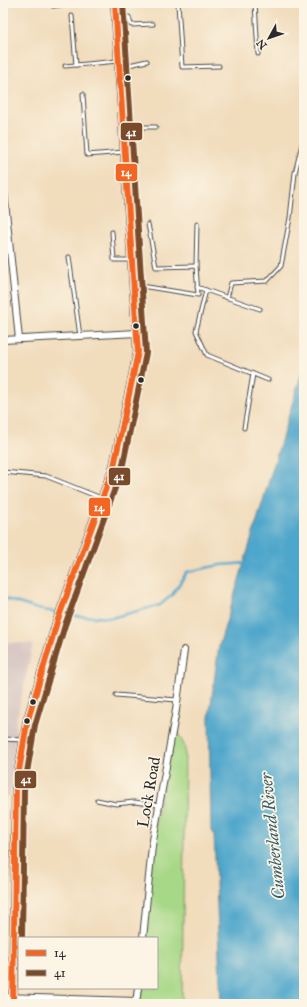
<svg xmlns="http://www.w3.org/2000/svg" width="307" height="1007" viewBox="0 0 307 1007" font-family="'IM FELL Great Primer',serif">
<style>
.industrial{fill:#d1bfbd}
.green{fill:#a7d887;stroke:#698259}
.water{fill:#4da6cb;stroke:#3c687b}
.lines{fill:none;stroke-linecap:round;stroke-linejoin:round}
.stream{stroke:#4da6cb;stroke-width:2.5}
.service-casing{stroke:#494641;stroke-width:5}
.minor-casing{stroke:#494641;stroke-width:8}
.tertiary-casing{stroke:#494641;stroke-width:10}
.service{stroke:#fff;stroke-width:3}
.minor{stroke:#fff;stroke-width:6}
.tertiary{stroke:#fff;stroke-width:8}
.bus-1-casing{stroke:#fcf5e5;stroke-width:9}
.bus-2-casing{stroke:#fcf5e5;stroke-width:9}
.bus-1{stroke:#f26522;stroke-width:6}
.bus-2{stroke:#7a4b2a;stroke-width:6}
.bus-dot{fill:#2b2b2b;stroke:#fcf5e5;stroke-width:1.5}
.labels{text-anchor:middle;stroke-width:3.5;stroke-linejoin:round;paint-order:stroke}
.street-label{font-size:16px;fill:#2b2b2b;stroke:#fcf5e5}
.water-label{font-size:17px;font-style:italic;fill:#395c6b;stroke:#fcf5e5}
.line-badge{stroke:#fcf5e5;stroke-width:1.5}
.badge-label{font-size:11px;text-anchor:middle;font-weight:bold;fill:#fff}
</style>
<rect width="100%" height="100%" fill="#fcf5e5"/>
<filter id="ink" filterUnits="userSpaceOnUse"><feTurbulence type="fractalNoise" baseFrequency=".025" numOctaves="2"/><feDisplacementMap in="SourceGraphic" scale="8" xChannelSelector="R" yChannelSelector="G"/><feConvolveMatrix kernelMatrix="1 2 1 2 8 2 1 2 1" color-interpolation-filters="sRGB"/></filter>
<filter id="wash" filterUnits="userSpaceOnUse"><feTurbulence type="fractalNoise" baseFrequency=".012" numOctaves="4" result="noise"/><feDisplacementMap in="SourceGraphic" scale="16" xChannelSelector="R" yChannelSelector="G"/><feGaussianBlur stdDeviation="0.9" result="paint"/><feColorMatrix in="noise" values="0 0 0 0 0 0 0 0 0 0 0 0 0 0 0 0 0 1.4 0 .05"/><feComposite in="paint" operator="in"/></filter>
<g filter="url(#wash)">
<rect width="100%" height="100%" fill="#f1dcbc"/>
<polygon class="industrial" points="3,642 33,644 16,722 10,796 3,796"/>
<polygon class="green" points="176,710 181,711 178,733 185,747 182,1004 136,1004 138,988 157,988 157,938 143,938 152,846"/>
<polygon class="water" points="304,365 304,1004 221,1004 214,834 211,830 209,718 219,646"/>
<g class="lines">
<polyline class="stream" points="3,598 37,609 79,616 111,618 160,605 172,595 187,572 220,565 248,563"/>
</g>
</g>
<g filter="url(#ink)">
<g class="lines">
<g class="service-casing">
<g id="service">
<polyline points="178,3 182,67 219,66"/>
<polyline points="255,3 258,54"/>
<polyline points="53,6 80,3"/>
<polyline points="72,16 76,65 118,61"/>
<polyline points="118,18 129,17 131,25 153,24"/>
<polyline points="65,66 76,65"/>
<polyline points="120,67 147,61"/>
<polyline points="83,94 87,155 124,152"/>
<polyline points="123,127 156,127"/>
<polyline points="112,232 114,260 132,260"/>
<polyline points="69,257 80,336"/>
<polyline points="196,266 197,224"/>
<polyline points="135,285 198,295 196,266 156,267 148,224"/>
<polyline points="197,287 260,309"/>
<polyline points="206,290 196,331 207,355 268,380"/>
<polyline points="227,298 231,283 267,281 281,266 290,218 295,173 304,136"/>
<polyline points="244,428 253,374"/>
<polyline points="3,472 46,476 101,498"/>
<polyline points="116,695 177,700"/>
<polyline points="3,739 24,740"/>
<polyline points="97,800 116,804 134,802 159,805"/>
</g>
</g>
<g class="minor-casing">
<g id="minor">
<polyline points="3,182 19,339"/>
<polyline points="3,340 137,333"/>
<polyline points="143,938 152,846 176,710 184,650"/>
<polyline points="3,997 136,1001"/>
<polyline points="136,1004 138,988"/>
</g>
</g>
<g class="tertiary-casing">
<polyline id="tertiary" points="13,1004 16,789 27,723 57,622 114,466 138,352 115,3"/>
</g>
<use href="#service" class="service"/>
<use href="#minor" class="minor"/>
<use href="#tertiary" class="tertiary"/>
<g class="bus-1-casing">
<polyline id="bus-1" points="13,1004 16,789 27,723 57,622 114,466 138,352 115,3"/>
</g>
<g class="bus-2-casing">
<polyline id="bus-2" points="22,938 24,790 35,725 65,625 122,469 146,353 123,3"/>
</g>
<use href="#bus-1" class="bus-1"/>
<use href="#bus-2" class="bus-2"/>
</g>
</g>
<g class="bus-dot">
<circle cx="128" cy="78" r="3.5"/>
<circle cx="136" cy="326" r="3.5"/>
<circle cx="141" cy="380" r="3.5"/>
<circle cx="33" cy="702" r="3.5"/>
<circle cx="27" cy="721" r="3.5"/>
</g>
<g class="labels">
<g class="street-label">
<text transform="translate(148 792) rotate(-80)" y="6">Lock Road</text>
</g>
<g class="water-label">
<text transform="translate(272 836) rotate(-96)" y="6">Cumberland River</text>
</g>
</g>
<g class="line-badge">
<rect x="120" y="122" width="23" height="19" rx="4" fill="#7a4b2a"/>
<rect x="115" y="163" width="23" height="19" rx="4" fill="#f26522"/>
<rect x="108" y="467" width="23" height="19" rx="4" fill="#7a4b2a"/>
<rect x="88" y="497" width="23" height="20" rx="4" fill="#f26522"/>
<rect x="14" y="770" width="23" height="19" rx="4" fill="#7a4b2a"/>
</g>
<g class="badge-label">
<text x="131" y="136">41</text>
<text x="126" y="176">14</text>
<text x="119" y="480">41</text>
<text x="99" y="511">14</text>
<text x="26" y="783">41</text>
</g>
<rect width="307" height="1007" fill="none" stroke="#fcf5e5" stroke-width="16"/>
<rect x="18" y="937" width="140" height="52" fill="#fcf5e5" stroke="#a8a49b"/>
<rect x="26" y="950" width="20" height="6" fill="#f26522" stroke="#a8a49b"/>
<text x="54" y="957" font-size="12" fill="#2b2b2b">14</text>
<rect x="26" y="970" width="20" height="6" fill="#7a4b2a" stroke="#a8a49b"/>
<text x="54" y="977" font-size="12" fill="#2b2b2b">41</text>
<g transform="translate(269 38) rotate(230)" stroke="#fcf5e5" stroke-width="3" paint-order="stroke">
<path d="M0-3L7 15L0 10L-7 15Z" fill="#2b2b2b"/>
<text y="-6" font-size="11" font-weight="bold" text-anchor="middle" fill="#2b2b2b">N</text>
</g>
</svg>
